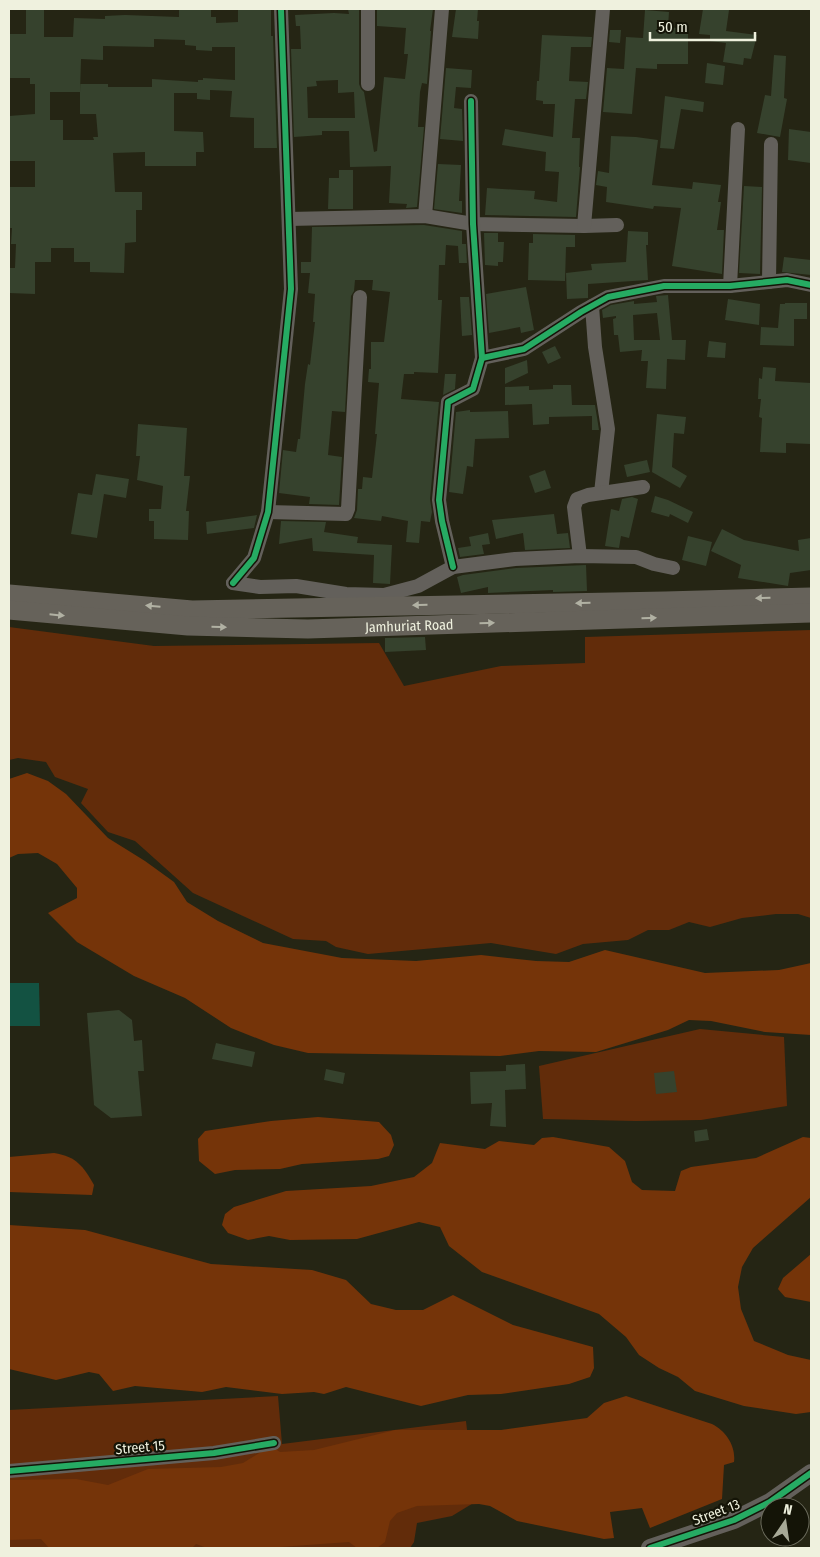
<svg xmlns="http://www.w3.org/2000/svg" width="820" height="1557" viewBox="0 0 820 1557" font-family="'Fira Sans Condensed',sans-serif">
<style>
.green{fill:#622c0a}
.forest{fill:#753409}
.water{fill:#135242}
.building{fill:#36422d;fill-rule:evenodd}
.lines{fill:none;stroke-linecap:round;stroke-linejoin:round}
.minor{stroke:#63605b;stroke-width:14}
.tertiary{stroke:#63605b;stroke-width:18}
.secondary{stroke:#66625a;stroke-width:19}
.cycleway-casing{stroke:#141407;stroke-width:9}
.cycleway{stroke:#26ab63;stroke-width:6}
.oneway{fill:#b1b1a3}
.labels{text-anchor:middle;stroke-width:4.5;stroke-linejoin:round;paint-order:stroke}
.street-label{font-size:14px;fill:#eff1de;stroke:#141407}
</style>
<rect width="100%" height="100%" fill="#252514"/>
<g class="green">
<polygon points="9,627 154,646 379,643 404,686 501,666 585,663 585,637 811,630 811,918 798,914 776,914 742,918 710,927 689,922 669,930 648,930 628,940 583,944 556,954 491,943 368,954 336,947 326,941 293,939 193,893 135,841 108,832 81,803 88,789 55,777 46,762 18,758 9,760"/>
<polygon points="700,1029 784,1037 787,1106 701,1120 636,1121 543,1119 539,1066"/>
<polygon points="278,1396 282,1444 466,1421 475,1502 452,1516 417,1523 414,1542 410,1548 9,1548 9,1410"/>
</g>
<g class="forest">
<polygon points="27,773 48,781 66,794 108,838 145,861 174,882 187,902 218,921 263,943 342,958 416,961 481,955 536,961 569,962 605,950 705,973 779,970 811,963 811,1035 765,1032 711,1021 689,1020 668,1030 596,1052 539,1051 500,1056 308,1053 274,1045 231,1028 185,998 134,976 77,942 48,913 77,898 77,888 57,864 38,853 18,854 9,858 9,779"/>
<polygon points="318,1117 379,1122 391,1135 394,1145 389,1156 378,1159 302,1164 280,1169 235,1170 215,1174 199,1161 198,1139 205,1131 271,1121"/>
<polygon points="553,1137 609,1147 625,1161 632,1182 642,1190 675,1191 681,1171 691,1167 756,1158 803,1137 811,1138 811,1197 753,1248 742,1267 738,1287 741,1309 754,1341 788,1355 811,1360 811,1412 796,1414 744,1406 695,1391 678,1377 659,1368 639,1355 626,1337 599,1314 482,1272 449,1246 440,1227 419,1222 357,1239 290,1240 269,1236 248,1240 228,1233 222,1225 225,1214 234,1207 286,1191 371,1186 414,1177 432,1163 440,1143 485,1149 499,1141 534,1145 542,1138"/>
<path d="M54,1153C77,1157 83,1166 94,1185L92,1195L9,1192V1157Z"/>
<polygon points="9,1225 85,1230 211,1264 312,1270 346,1280 371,1304 396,1310 423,1310 453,1295 513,1325 593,1347 594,1368 590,1377 569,1384 501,1394 468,1395 421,1406 346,1387 324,1394 314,1392 282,1394 226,1387 202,1392 135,1386 113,1391 99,1374 89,1372 56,1380 9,1369"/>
<polygon points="811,1254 811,1302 785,1297 778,1289 783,1278"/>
<path d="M626,1396L712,1424C726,1431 736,1446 734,1462L724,1465L722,1499L650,1528L642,1508L610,1512L614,1538L604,1539L517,1521L490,1506L479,1504L417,1506L397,1513L390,1521L385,1542L377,1548H357L349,1542L266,1548H207L196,1544L192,1548H49L41,1539L9,1540V1480L76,1479L108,1485L148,1469L221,1467L243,1463L271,1446L280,1452L314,1450L395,1430H501L587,1418L604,1403Z"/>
</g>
<polygon class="water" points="9,983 39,983 40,1026 9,1026"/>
<g class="building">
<path d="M26,9H44V37H73L74,18L105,19V16L125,15L179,17V9H211V17H216V23L238,22V10H271V36H273L277,148H254V118L230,117L232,91L210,90V100L197,99V93H174V131L203,132L204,152H196V166H145V152L113,153L115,192H142V210H136V242L125,243L124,273L90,272V262H74V248H51V262H35V294L9,293V268H15L16,244H11L12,228H9V187H35V161H9V116L35,114V84H30V78H9V34H26ZM154,39L185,40V45L196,46V50L212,51V47H235V80L203,78V80H198V82L152,79V87H108V84H80V114H96L98,137H93L94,140H63V120H50V92H80L81,59L103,60V46L154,47Z"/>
<path d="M348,9H359V84L361,89L364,92L374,152L377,151L384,77L405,79L408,54H404L406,28L377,26V9H433L430,31H431L427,84L422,83L420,92L418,127H424L417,207L406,208L407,204L389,203L391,166L350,167L349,131H322V135L294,137L291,49H301L300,26H296L295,15L334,13L349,14ZM338,80V93L354,92L355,118H308L307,87L317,86L316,81Z"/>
<polygon points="456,9 478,9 477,21 479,21 478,39 452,37"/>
<polygon points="703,9 729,10 726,31 757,35 751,59 744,58 743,65 723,62 726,43 710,41 710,35 699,34"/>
<polygon points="645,10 669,12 668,27 688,29 688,64 657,64 657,69 636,68 632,114 603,112 607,68 624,69 626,37 643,38"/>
<polygon points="610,30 621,30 620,43 609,42"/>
<polygon points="542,35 592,37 591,47 571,47 569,81 588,82 586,99 575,99 574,111 572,138 580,138 579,167 580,167 576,217 485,215 487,188 535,191 534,199 557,202 559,172 545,171 546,152 502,145 505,129 553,137 555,104 543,104 543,101 536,100 537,81 539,81"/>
<polygon points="774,55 786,56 784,98 787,99 780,137 757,133 765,95 771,96"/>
<polygon points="707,63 725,66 723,85 705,83"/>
<polygon points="446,68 472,70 471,88 456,87 454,108 462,109 463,141 440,139"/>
<polygon points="665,96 704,102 703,112 681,109 674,149 660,148"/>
<polygon points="789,129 811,132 811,163 788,160"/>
<polygon points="611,136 636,137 658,140 652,185 692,189 693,182 721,185 718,202 721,202 717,230 724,230 722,274 672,266 681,208 654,206 653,209 606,202 607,187 596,185 598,171 609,173"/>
<polygon points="438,164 461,165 459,201 462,201 462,213 434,209"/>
<polygon points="339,170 353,170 353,209 328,209 329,178 339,178"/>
<polygon points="744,186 762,187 760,274 739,273"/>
<polygon points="424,225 462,231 462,244 466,244 467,263 459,263 458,246 446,245 445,265 439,265 438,300 442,300 438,373 414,372 414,374 404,374 401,399 439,402 430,499 432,512 430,522 421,521 419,543 406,542 408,521 382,516 381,521 354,518 357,510 358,489 362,489 363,477 372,478 377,434 375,434 379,383 368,382 369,369 371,369 371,342 384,342 390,292 372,290 373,280 355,280 354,291 351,296 345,412 332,411 328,455 342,457 339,505 309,504 310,497 279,493 283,450 296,452 298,439 300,439 305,384 308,364 310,365 315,322 313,322 315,294 308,293 310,273 301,273 301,262 311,262 312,227"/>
<polygon points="628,231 648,232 648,245 646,245 648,280 588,284 588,298 567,299 566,273 592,270 591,264 626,262"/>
<polygon points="484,233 498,233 498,242 504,242 503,262 498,262 498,266 485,265"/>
<polygon points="533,234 575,235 575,247 566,247 565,281 528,280 529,243 533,243"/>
<polygon points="784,257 811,260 811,275 782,272"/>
<polygon points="526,287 534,330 521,333 520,327 489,333 486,294"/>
<path d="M668,295L672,340H686L685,360L667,359L666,389L646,388L648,361H641L642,350L620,352L618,335H614L613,319L616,318V316L603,318L602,310L611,305L634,301V304L657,302L656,296ZM657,313L660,340H634L633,315Z"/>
<polygon points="460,297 469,297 472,335 462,336"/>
<polygon points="728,299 760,304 759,325 725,320"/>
<polygon points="785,303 807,303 807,319 794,319 794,346 760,345 761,327 778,328 780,304 785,304"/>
<polygon points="709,341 726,343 725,358 707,357"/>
<polygon points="555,346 561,358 548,364 542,352"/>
<polygon points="527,360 528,373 505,384 505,368"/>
<polygon points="763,367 776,368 775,381 811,383 811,444 786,443 786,453 760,452 762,418 759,417 761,399 758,399 759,378 762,379"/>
<polygon points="445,374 456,374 455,389 443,395"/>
<polygon points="553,385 571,385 572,405 595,405 599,430 592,430 592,416 549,417 549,424 533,425 532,404 505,405 505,387 529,386 529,390 553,389"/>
<polygon points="470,410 470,412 508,411 509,438 475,439 473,467 467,466 463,494 449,492 456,412"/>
<polygon points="657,414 686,417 684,434 674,433 672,467 687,476 680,488 652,472"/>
<polygon points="138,424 187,428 184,476 190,476 186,511 189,511 188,540 154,539 154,521 149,521 149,509 161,509 163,486 137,480 140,456 136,456"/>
<polygon points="647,460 650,472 627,477 624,465"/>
<polygon points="545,470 551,488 535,493 529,476"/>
<polygon points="96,474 129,479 126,498 104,494 97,538 71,534 78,493 92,495"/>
<polygon points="655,496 668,500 693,512 688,523 670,514 669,517 651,512"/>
<polygon points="632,497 638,499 629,538 621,536 619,548 605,546 611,509 619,511 622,499"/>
<polygon points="554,514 557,534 568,533 570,548 525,550 523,533 496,539 492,520"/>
<polygon points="257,515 254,528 207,534 206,522"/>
<polygon points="281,521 326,522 324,532 358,537 357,543 392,545 390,584 373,583 374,555 313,551 312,538 279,544"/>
<polygon points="722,529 744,540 799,551 798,540 811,538 811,570 790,573 788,586 738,578 741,565 711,551"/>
<polygon points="488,533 490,544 482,545 484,554 460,557 458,548 471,546 469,537"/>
<polygon points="688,536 712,542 706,566 682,560"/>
<polygon points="586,565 587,591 553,592 553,590 488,593 488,587 461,593 457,577 463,575 516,568"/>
<polygon points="425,637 426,650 385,652 385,638"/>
<polygon points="119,1010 132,1020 134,1041 142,1040 144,1071 138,1071 142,1116 111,1118 94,1105 87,1013"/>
<polygon points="216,1043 255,1052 252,1067 212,1059"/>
<polygon points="525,1064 526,1089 505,1090 506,1127 490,1126 492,1103 471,1104 470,1072 506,1071 506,1065"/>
<polygon points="326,1069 345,1073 343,1084 324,1080"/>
<polygon points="674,1071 677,1092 656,1094 654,1073"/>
<polygon points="707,1129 709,1140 695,1142 694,1131"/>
</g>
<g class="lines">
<g class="minor">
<polyline points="368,84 368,9"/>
<polyline points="425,216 442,9"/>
<polyline points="289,219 425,216 473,224 584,226 617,225"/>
<polyline points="584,226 603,9"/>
<polyline points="769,282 771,144"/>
<polyline points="730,286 738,129"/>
<polyline points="592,306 595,347 608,429 601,493"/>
<polyline points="482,358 524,349 581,312 608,297 664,286 730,286 787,280 811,285"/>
<polyline points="268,512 346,514 348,509 360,297"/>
<polyline points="580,556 574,507 577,499 588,495 643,487"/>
<polyline points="453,567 442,521 439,500 448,402 473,389 482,358 473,224 471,101"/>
<polyline points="233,583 254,558 268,512 291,289 281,9"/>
<polyline points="233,583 260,587 296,586 346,594 384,595 418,586 453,567 515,559 580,556 636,557 654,564 673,568"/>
<polyline points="9,1471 214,1453 274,1443"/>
</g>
<polyline class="tertiary" points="650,1548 734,1520 770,1502 811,1473"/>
<g class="secondary">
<polyline points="9,594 192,610 665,601 811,597"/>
<path id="s1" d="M9,610L188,626L308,629L811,613"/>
</g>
<g class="cycleway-casing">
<g id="cycleway">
<polyline points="482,358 524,349 581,312 608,297 664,286 730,286 787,280 811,285"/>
<polyline points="453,567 442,521 439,500 448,402 473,389 482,358 473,224 471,101"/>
<polyline points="233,583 254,558 268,512 291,289 281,9"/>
<polyline points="9,1471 214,1453 274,1443"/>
<polyline points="650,1548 734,1520 770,1502 811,1473"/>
</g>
</g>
<use href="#cycleway" class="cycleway"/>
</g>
<defs><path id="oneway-solid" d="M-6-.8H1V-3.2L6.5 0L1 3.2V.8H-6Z" transform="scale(1.25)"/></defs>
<g class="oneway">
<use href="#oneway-solid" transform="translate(763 598) rotate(178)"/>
<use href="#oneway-solid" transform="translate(583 603) rotate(179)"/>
<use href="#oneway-solid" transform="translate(420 605) rotate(179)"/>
<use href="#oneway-solid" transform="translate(153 606) rotate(-175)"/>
<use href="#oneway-solid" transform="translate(57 615) rotate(6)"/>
<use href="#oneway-solid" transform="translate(649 618) rotate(-2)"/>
<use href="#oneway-solid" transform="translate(487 623) rotate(-2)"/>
<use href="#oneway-solid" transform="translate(219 627) rotate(1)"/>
</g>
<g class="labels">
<g class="street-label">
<text dy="5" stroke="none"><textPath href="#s1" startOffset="401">Jamhuriat Road</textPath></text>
<text transform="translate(140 1447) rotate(-5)" y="5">Street 15</text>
<text transform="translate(716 1512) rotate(-21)" y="5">Street 13</text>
</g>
</g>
<rect width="820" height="1557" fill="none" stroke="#eff1de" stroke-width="20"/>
<g transform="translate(785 1522) rotate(13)"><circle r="24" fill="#141407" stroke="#6c6c5d"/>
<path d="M0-4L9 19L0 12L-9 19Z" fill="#a8aa97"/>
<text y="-8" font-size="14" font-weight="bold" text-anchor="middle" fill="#eff1de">N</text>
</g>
<path d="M650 32v8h105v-8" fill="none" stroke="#eff1de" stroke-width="2.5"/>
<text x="658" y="32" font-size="15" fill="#eff1de" stroke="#141407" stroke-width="4" paint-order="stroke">50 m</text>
</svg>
